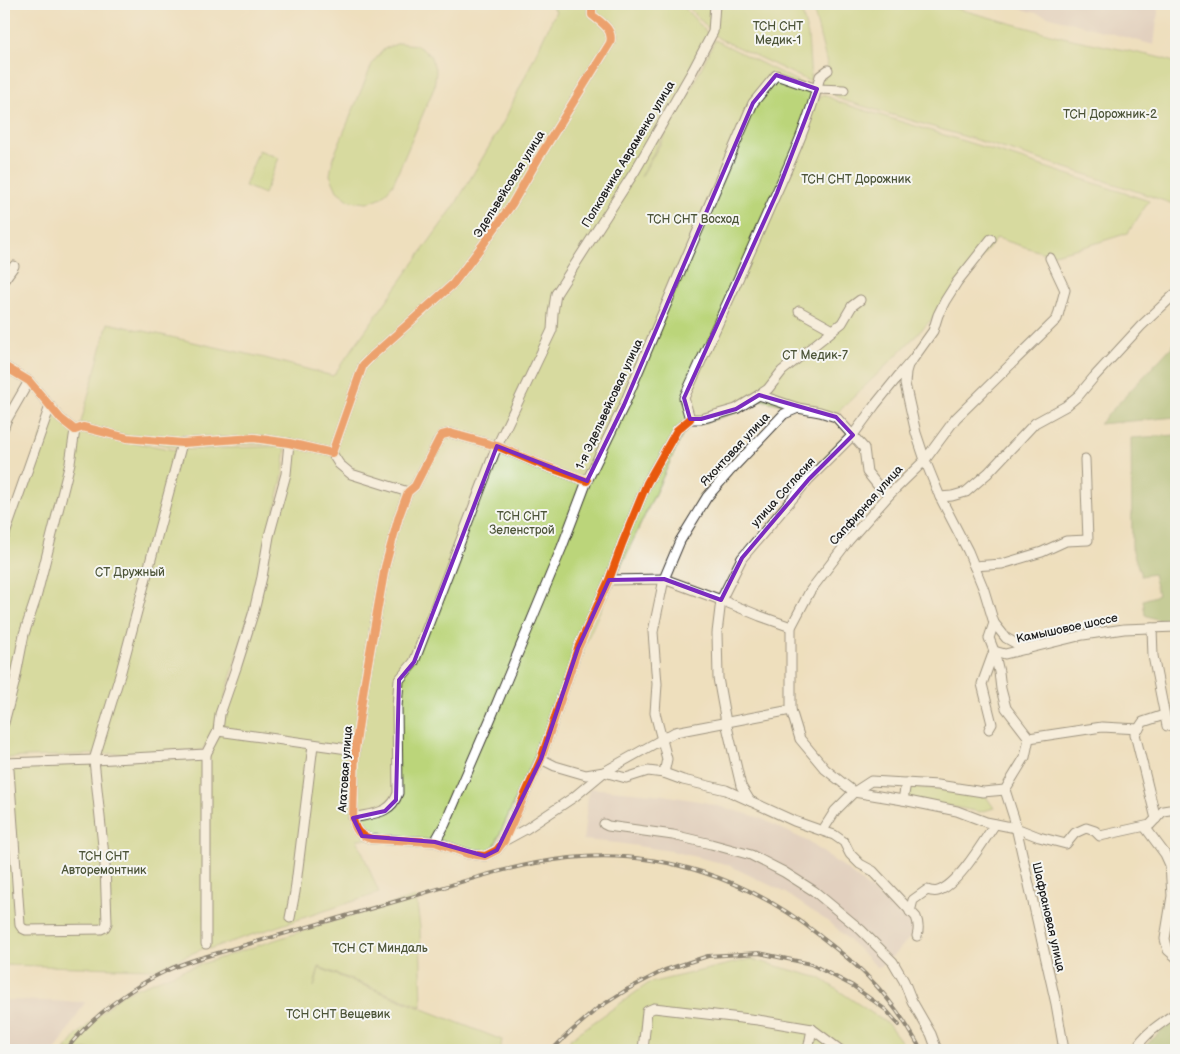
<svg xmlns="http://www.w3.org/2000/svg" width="1180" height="1054" viewBox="0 0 1180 1054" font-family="'Balsamiq Sans',sans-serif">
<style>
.industrial{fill:#d2bfc1}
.green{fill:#bbd57a;stroke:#6c784b}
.forest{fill:#94b66a;stroke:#586943}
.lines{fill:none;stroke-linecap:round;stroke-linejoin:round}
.street-casing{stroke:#3c3934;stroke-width:11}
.street{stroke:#fff;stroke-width:9}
.rail-casing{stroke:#1c1c1c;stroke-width:4}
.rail{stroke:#f6f6f2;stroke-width:2;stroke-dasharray:5.5;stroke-linecap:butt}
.cycleway-casing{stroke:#f6f6f2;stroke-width:11}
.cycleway{stroke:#e8590c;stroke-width:8}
.marked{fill:none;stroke:#7b2cbf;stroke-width:4;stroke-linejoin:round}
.labels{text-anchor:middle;stroke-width:4;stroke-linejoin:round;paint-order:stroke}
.park-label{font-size:12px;fill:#4c5438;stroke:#f6f6f2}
.street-label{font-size:12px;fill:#1c1c1c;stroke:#f6f6f2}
</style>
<rect width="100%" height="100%" fill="#f6f6f2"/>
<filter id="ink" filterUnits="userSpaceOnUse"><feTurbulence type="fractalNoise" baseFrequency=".02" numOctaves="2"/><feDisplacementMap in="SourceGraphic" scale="10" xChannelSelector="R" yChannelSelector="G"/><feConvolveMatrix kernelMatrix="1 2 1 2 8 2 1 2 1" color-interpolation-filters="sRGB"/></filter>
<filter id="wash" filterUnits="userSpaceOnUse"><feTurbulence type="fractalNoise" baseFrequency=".0096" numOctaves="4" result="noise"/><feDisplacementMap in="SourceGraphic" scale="20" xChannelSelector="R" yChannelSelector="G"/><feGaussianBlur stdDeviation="1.12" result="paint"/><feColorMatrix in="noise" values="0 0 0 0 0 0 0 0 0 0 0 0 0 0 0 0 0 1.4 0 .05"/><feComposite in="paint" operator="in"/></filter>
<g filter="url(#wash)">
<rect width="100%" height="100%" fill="#eedfbd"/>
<g class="industrial">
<polygon points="1003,4 1159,4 1154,45"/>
<polygon points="589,788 664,795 704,802 758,817 809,842 850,872 900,914 917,923 915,932 894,955 881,966 877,967 833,925 784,892 726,864 671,851 617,843 583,840"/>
<polygon points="4,1000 85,1002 56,1050 4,1050"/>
</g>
<g class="green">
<polygon points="549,4 681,4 713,39 641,177 686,99 715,40 819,92 817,102 823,94 841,103 1002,153 1149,201 1128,233 1087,246 1050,255 997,238 934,317 894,358 835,415 761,400 734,413 701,424 690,419 605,600 493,849 484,852 440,840 394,838 357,839 379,893 209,949 208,755 219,734 260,600 273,535 295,445 256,444 176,447 80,426 108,323 265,358 333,376 455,205 504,121 556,11"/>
<polygon points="685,4 800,4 808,36 811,82 718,38"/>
<path d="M812,4H940L1058,36L1162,58L1176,63V205C1066,166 954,133 842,100L820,86L822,76L829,72Z"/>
<polygon points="399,43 416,45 430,55 436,71 434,88 393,184 382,197 367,203 350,201 337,191 330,175 333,158 373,62 384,49"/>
<polygon points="259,150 279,158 264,194 245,186"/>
<polygon points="51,410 78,432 175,450 286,446 283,475 257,587 215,731 202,750 4,758 4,541"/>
<polygon points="204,757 205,948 155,969 4,965 4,764"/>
<polygon points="909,786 985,795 994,808 980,812 908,798"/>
<polygon points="416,897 420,927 422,1007 319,967 314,987 319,968 502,1040 500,1050 65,1050 78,1034 122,994 183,970 336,920"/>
<polygon points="751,959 820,978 888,1024 908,1050 572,1050 570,1039 649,983"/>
</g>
<g class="forest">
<polygon points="1176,342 1176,417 1099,424"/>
<polygon points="1176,435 1176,624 1169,624 1145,615 1143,600 1158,595 1153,574 1141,576 1132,549 1131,438"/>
<polygon points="1176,1017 1176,1050 1141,1050"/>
</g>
</g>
<g filter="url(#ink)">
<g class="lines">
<g class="street-casing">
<g id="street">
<polyline points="4,280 14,266"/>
<polyline points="799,311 833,330"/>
<path d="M4,366L29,381L61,419L75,430L83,427L127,438L182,443L254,438L289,443L332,453L363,365L371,357L453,284L482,246L512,204L538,159L610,43C614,30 602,23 592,15V8L594,4"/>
<polyline points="759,395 798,408 820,412 836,417 864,448 867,472 879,487 890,494"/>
<path d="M690,419L684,398C713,335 742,271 770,207C789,165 810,121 820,76L828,70"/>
<polyline points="690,419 701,419 736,409 759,395 768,389 782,371 842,323 852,306 860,300"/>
<polyline points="4,427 6,421 29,381"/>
<polyline points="332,453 339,464 351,474 408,492"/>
<path d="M587,481L537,463L497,446L450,433L442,435L439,439L415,486L408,492L399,516L385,567L365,680L355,750L353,818C355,831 359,835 371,839L435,842L468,854L485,856L497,850L504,841L541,759L578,648L609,580L622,544L647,483L677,430L690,419"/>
<polyline points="940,497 952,496 966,492 988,473 1035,423 1066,406 1079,395 1094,377 1141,326 1176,293"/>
<polyline points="4,537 50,406"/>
<polyline points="974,566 1002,564 1042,552 1066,541 1088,540 1085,459"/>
<polyline points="609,580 664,579 721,600 760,616 791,627"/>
<polyline points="994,623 1006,638 1026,649"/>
<polyline points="1152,628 1153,656 1167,726"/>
<polyline points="994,651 1005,654 1083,635 1124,629 1176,627"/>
<polyline points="4,723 15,680 24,634 36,598 70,463 75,430"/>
<polyline points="989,729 992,724 982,684 994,651"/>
<polyline points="218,731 220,714 237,665 254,611 262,577 269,536 286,474 289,443"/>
<polyline points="1029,738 1102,727 1139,729"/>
<polyline points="206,754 206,944"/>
<path d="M541,759L555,766L586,775L604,772L626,778L648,771L664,773L683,780L726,790L794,821L834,835L844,842L850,854L860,864L873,871L916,917C919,924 919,929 917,936"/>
<polyline points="4,763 94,760 206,754 218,731 355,750"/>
<polyline points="4,767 9,770 20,925 22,928 26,930 101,929 105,927 107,923 105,865 94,760 120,675 182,443"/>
<polyline points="664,773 667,759 655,713 657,684 653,632 664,579 680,541 707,497 729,472 784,414 798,408"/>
<polyline points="906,783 903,800 957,811 986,822 1016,828 1039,837 1066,844 1075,833 1086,828 1095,831 1100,836 1150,825 1163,811 1176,809"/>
<polyline points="1005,790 1014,818 1056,1004 1064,1050"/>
<polyline points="903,800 854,792 825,769 800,739 791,710 791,627 810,591 849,540 890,494 925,460 956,418 1057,319 1065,290 1050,258"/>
<polyline points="750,801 741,786 726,722 718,678 717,633 721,600 742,558 809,479 853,435 875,405 900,374 913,359 933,331 938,315 945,301 957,282 991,239"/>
<path d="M353,818C372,813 391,815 398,793L397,707L399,680L414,662L497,446L552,330L553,313L556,294L635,171L693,70L713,32L715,4"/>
<polyline points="1156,819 1135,734 1143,722 1164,715"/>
<polyline points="604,824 608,826 673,835 711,844 751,855 784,872 814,891 861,930 893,962 904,981 912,1001 931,1034 937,1050"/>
<polyline points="1145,827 1165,854 1170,865 1172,896 1165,939 1168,950 1176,957"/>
<polyline points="823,830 835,811 854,792 871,781 938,785 983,792 1005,790 1025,757 1029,738 1006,708 1001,689 999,672 994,651 989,638 994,623 984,590 968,551 940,497 925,460 916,433 905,384 906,372 908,365"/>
<polyline points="504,841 526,829 574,797 604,772 675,732 791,710"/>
<polyline points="435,842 445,824 490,720 562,547 587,481 624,405 677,279 753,103 776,75 817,89 844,90"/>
<path d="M910,912L913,900L927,890C930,891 935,892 938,891C958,885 983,842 995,824"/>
<polyline points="290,918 295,892 313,745"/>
<polyline points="643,1050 647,1011 654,1008 758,1020 812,1029 840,1050"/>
<polyline points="808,1050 812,1029"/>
<path d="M1135,1050C1144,1034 1161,1023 1176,1013"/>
</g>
</g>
<use href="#street" class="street"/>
<g class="rail-casing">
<g id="rail">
<path d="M66,1050C91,1017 131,987 168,970C178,965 188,962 197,959C266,939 335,919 404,899C459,883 513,864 570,858C659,848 751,880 820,936C836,949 854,962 869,978C890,999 907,1024 921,1050"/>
<polyline points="552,1050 567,1035 598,1008 628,989 665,970 708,956 759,953 811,964 853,986 886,1010 899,1025"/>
</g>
</g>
<use href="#rail" class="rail"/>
<g class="cycleway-casing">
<g id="cycleway">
<path d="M4,366L29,381L61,419L75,430L83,427L127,438L182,443L254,438L289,443L332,453L363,365L371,357L453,284L482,246L512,204L538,159L610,43C614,30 602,23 592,15V8L594,4"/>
<path d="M587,481L537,463L497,446L450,433L442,435L439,439L415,486L408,492L399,516L385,567L365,680L355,750L353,818C355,831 359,835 371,839L435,842L468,854L485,856L497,850L504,841L541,759L578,648L609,580L622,544L647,483L677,430L690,419"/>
</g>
</g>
<use href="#cycleway" class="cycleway"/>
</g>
</g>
<path d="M0 0H1180V1054H0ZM776,75L817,89L777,193L684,398L690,419H701L736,409L759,395L836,417L853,435L809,479L742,558L721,600L664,579L609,580L578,648L541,759L497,850L485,856L435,842L362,836L353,818L385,811L396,800L399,680L414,662L497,446L587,481L624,405L753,103Z" fill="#eedfbd" fill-opacity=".55" fill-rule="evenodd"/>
<path class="marked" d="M776,75L817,89L777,193L684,398L690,419H701L736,409L759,395L836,417L853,435L809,479L742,558L721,600L664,579L609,580L578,648L541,759L497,850L485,856L435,842L362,836L353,818L385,811L396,800L399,680L414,662L497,446L587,481L624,405L753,103Z"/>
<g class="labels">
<g class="park-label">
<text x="778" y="30">ТСН СНТ<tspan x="778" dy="14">Медик-1</tspan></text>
<text x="1110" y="118">ТСН Дорожник-2</text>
<text x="856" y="183">ТСН СНТ Дорожник</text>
<text x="693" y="223">ТСН СНТ Восход</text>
<text x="815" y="359">СТ Медик-7</text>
<text x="522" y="520">ТСН СНТ<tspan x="522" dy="14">Зеленстрой</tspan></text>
<text x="130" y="576">СТ Дружный</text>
<text x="104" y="860">ТСН СНТ<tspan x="104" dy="14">Авторемонтник</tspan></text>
<text x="380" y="952">ТСН СТ Миндаль</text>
<text x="338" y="1018">ТСН СНТ Вещевик</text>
</g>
<g class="street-label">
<text transform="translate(628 154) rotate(-59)" y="4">Полковника Авраменко улица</text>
<text transform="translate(509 184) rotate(-58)" y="4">Эдельвейсовая улица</text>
<text transform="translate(609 404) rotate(-65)" y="4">1-я Эдельвейсовая улица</text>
<text transform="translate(735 449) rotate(-47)" y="4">Яхонтовая улица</text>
<text transform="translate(783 492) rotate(-48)" y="4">улица Согласия</text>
<text transform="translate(866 505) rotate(-48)" y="4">Сапфирная улица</text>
<text transform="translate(1067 628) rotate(-12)" y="4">Камышовое шоссе</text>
<text transform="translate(345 769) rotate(-86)" y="4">Агатовая улица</text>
<text transform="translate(1049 917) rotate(77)" y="4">Шафрановая улица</text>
</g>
</g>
<rect width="1180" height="1054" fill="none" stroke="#f6f6f2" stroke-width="20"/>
</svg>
